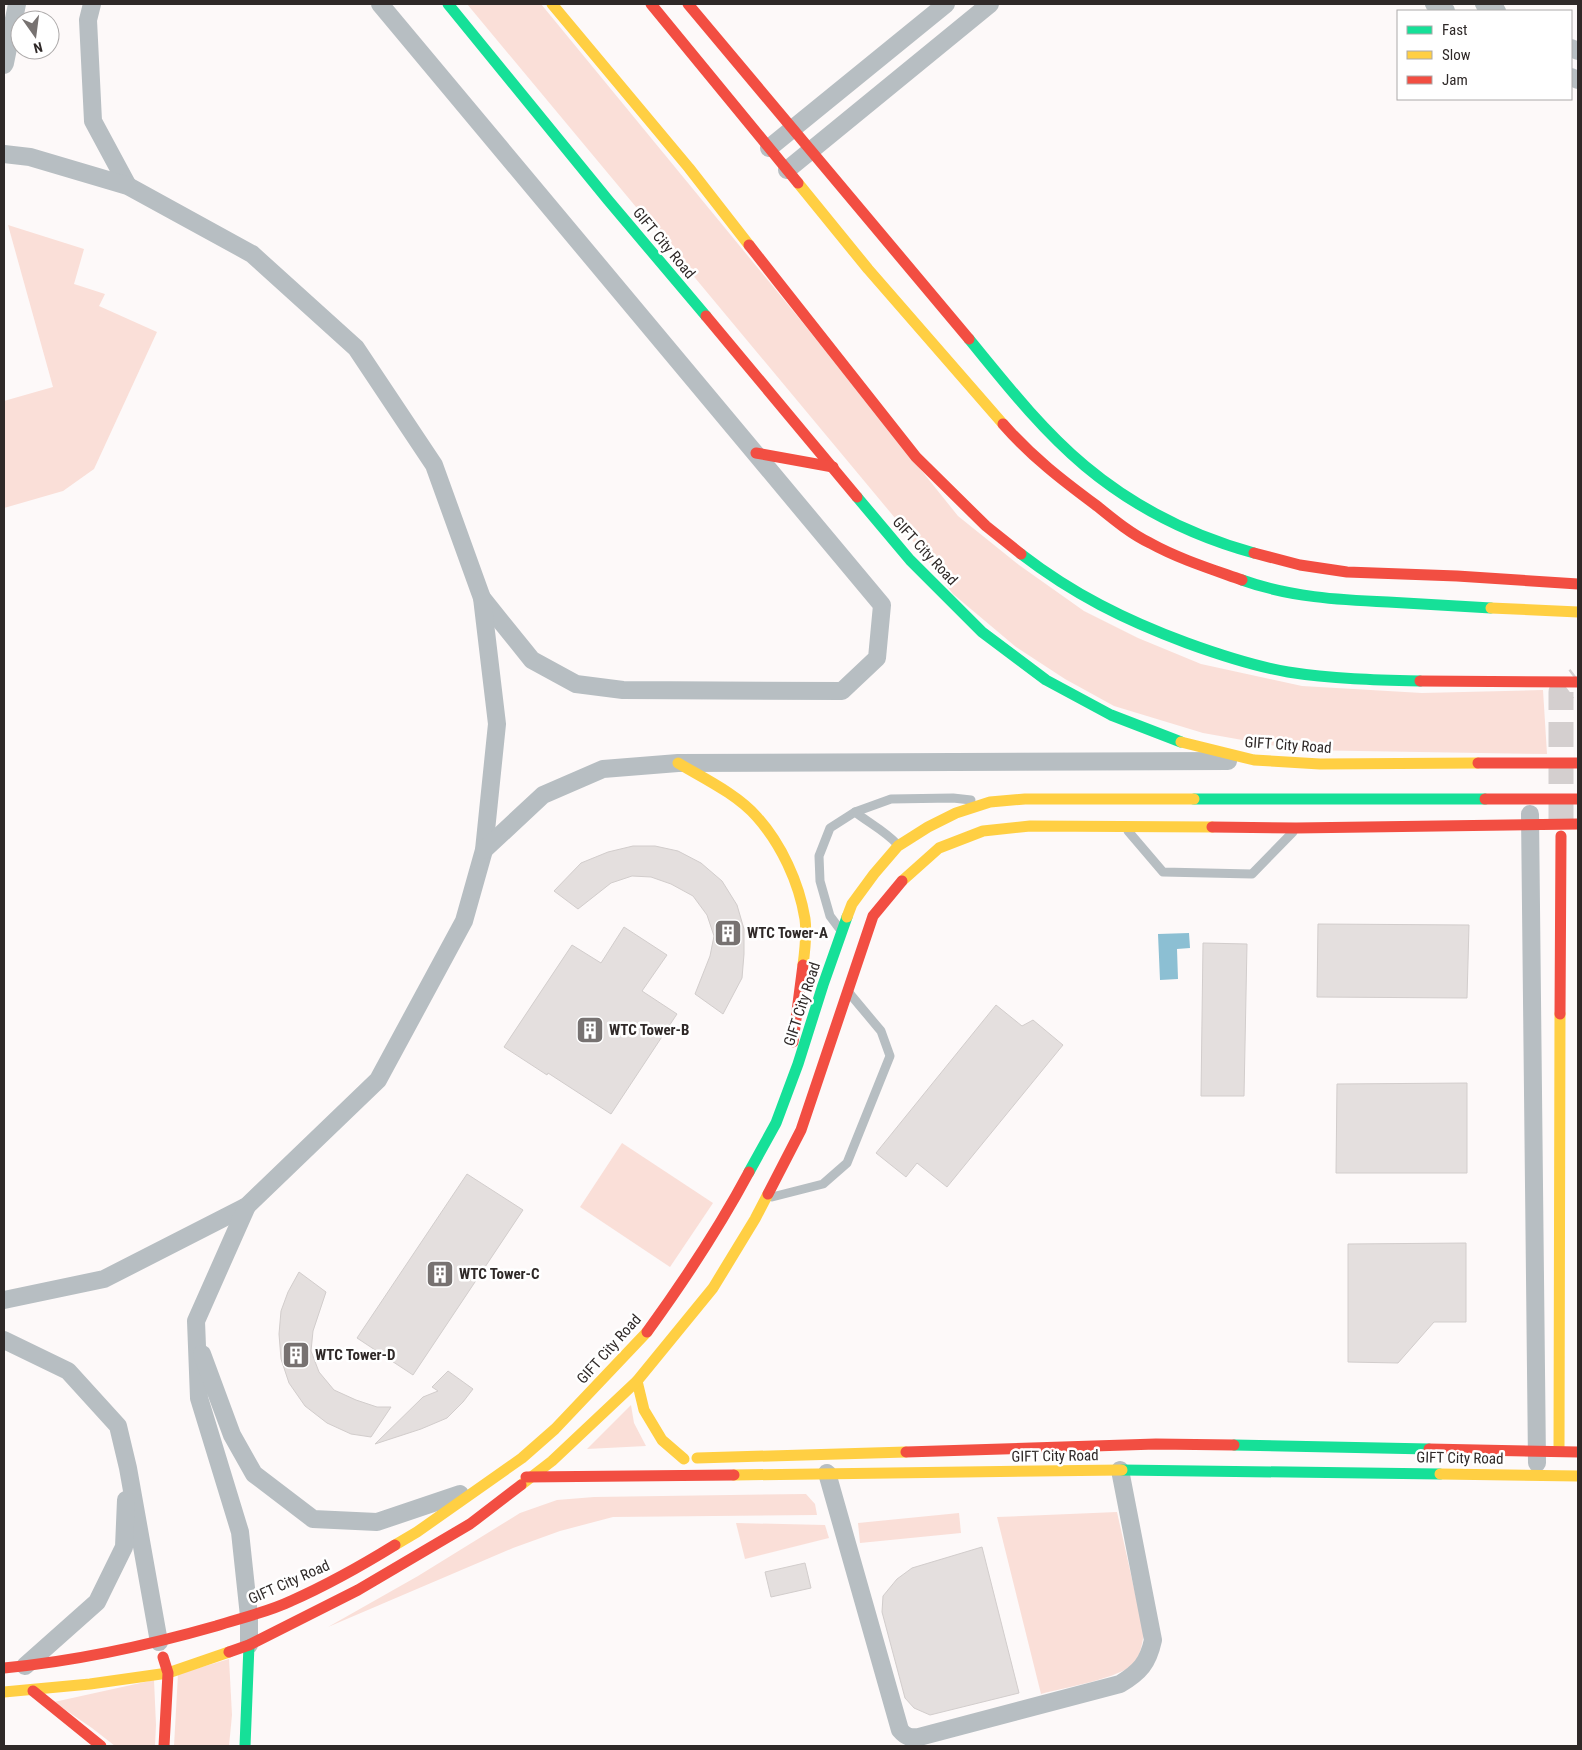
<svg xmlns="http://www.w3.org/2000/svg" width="1582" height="1750" viewBox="0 0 1582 1750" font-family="'Roboto Condensed',sans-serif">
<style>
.green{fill:#fadfd8}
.water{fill:#8cbfd3}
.building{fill:#e4dfde;stroke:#d2cdcc}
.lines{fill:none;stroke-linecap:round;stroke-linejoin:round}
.secondary-tunnel{stroke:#d4cfcf;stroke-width:25;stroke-dasharray:25 12;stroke-linecap:butt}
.lane{stroke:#b7bec2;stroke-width:9}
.street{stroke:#b7bec2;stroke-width:18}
.fast{stroke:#16e098;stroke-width:11}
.slow{stroke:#ffcf43;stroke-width:11}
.jam{stroke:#f24e42;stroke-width:11}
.labels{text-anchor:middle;stroke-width:5;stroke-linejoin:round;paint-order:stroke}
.street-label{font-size:15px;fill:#2f2928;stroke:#fff}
.poi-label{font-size:15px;font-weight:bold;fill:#2f2928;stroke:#fff;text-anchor:start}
</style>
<rect width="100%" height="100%" fill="#fdf9f9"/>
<g class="green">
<polygon points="467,4 541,4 803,323 958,516 1019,565 1084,611 1138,638 1201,664 1302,686 1422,693 1543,690 1547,754 1298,750 1203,733 1114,706 1065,679 1016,647 953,594 900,524"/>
<polygon points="8,225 84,249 74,284 105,294 99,306 157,332 94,469 63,491 4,508 4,401 53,387"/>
<polygon points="622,1143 713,1203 670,1267 580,1207"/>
<polygon points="631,1405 634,1423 646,1446 587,1449"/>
<polygon points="806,1494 815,1504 817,1515 613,1517 560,1531 513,1548 328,1627 418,1576 520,1513 557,1500 594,1497"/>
<path d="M1117,1512L1144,1633C1142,1644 1141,1654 1134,1663C1122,1678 1062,1688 1041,1694L997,1517Z"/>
<polygon points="959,1513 961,1533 860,1543 858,1523"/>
<polygon points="736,1523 825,1525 829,1538 745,1559"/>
<polygon points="229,1659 232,1715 229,1746 174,1746 178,1674"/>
<polygon points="154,1680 156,1725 155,1746 115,1746 92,1728 54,1702"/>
</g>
<polygon class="water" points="1189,933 1190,948 1177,949 1178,979 1160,980 1158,934"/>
<g class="building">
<polygon points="633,846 655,846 678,851 701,863 722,881 737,905 744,929 744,954 742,978 723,1014 695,994 710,956 714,936 707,915 693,896 671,884 651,877 632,876 611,883 578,909 554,891 581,863 608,852"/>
<polygon points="1318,924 1469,925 1467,998 1317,997"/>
<polygon points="624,927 667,955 642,991 677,1014 611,1114 548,1073 547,1075 504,1047 572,945 601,963"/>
<polygon points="1203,943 1247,944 1244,1096 1201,1096"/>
<polygon points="996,1005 1022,1026 1033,1020 1063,1045 947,1187 917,1163 906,1177 876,1153"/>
<polygon points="1467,1083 1467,1173 1336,1173 1337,1084"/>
<polygon points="467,1174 523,1210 413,1375 357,1338"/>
<polygon points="1466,1243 1466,1322 1434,1322 1398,1363 1348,1362 1348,1244"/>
<polygon points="299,1272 326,1292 313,1331 311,1351 319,1372 334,1390 356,1400 377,1407 391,1407 371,1437 351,1434 327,1423 305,1406 289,1383 281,1359 279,1334 281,1311 288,1292"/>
<polygon points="448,1371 473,1389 463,1402 447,1418 421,1429 375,1444 423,1397 438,1391 432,1387"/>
<polygon points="982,1547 1019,1693 930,1715 914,1708 905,1698 882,1612 883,1596 897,1579 912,1568"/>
<polygon points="805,1563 811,1588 771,1597 765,1572"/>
</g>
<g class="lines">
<polyline class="secondary-tunnel" points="1561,821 1561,692 1578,679"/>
<g class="lane">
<path d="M855,812C869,823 885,831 897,844"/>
<polyline points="1128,831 1163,872 1252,874 1293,832"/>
<polyline points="839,928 830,916 820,881 819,856 830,828 855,812 891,799 953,798 971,800"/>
<polyline points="772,1197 823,1184 847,1163 890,1056 881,1031 850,994"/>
</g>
<g class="street">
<polyline points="92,4 88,20 93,121 128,186"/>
<polyline points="380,4 882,605 877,658 842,691 623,690 576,684 532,660 482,598"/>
<polyline points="1434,4 1446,11"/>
<polyline points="1484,4 1497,11"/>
<polyline points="1571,48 1578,51"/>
<polyline points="4,65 5,63 17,4"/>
<polyline points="1571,77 1578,80"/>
<polyline points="769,148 946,4"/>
<polyline points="4,154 30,157 128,186 252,254 356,348 434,465 482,598 497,724 484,850 464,921 378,1080 247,1206 104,1279 4,1300"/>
<polyline points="787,170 990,4"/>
<polyline points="1530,814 1537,1463"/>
<polyline points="484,850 543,795 603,769 678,763 1228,761"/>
<polyline points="247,1206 196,1321 199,1398 240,1532 249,1616 249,1645"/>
<polyline points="4,1340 68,1371 118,1426 128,1468 159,1642"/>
<polyline points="202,1354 232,1435 254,1474 313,1519 377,1522 460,1494"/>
<path d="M827,1473L900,1730C906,1737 910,1738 919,1737L1120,1684C1140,1672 1148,1663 1153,1640L1120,1470"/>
<polyline points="25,1666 97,1602 124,1547 126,1500"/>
</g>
<g class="fast">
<polyline points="448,4 608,200 706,316"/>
<path d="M969,339C1005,383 1041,429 1085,466C1134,507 1192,536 1254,553"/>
<polyline points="857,497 910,560 982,632 1046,680 1111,715 1181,742"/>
<path d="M1021,554C1073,594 1125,620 1187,643C1220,655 1253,666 1288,672C1332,679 1376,680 1420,681"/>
<path d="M1242,580C1289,597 1339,600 1388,602C1423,604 1457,606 1491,608"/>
<polyline points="1194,799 1485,799"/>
<polyline points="749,1172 776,1123 798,1064 823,985 847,917"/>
<polyline points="1234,1445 1429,1449"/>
<polyline points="1122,1470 1440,1474"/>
<polyline points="245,1746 249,1645"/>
</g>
<g class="slow">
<polyline points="552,4 689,168 749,245"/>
<polyline points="798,183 868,269 1003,424"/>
<polyline points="1491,608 1578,612"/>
<polyline points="1181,742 1254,760 1320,764 1478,763"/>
<path d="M678,763C703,778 737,794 757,817C781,844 799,882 805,919C807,934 805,950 803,965"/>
<polyline points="902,881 939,848 983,831 1030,826 1212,827"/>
<polyline points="847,917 852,904 874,874 898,846 928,827 956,813 990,802 1025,799 1194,799"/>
<polyline points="637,1381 644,1410 662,1440 684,1459"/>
<polyline points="1559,1451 1560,1014"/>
<polyline points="697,1458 906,1452"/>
<polyline points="1440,1474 1578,1476"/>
<polyline points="734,1475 1122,1470"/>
<polyline points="521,1485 552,1461 637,1381 713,1288 755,1219 768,1194"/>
<polyline points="395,1545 417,1532 522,1458 555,1429 647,1332"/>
<polyline points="4,1692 90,1684 168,1673 229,1652"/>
</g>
<g class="jam">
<polyline points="651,4 798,183"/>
<polyline points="688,4 969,339"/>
<polyline points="749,245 916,457 986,526 1021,554"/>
<polyline points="706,316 857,497"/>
<path d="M1003,424C1032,457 1062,480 1097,506C1113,519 1131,534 1150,543C1179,559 1211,569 1242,580"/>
<polyline points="756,453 833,467"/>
<polyline points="1254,553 1300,565 1347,572 1457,576 1578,584"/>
<polyline points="1420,681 1578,682"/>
<polyline points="1478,763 1578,763"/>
<polyline points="1485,799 1578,799"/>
<polyline points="1212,827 1296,828 1578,824"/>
<polyline points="1560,1014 1561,836"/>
<polyline points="793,1042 803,965"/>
<polyline points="768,1194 801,1130 873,916 902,881"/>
<path d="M647,1332C684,1281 719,1228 749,1172"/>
<polyline points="1429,1449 1578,1452"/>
<polyline points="906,1452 1156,1444 1234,1445"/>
<polyline points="526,1477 734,1475"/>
<polyline points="229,1652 249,1645 358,1590 470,1524 521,1485"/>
<polyline points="163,1657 168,1673 164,1746"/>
<path d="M4,1668C76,1661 146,1646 216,1626C241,1618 268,1612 291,1601C327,1585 361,1566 395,1545"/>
<polyline points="33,1691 101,1746"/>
</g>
</g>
<defs>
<g id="building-square" transform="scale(1.4375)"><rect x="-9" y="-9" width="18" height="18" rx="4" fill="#777271" stroke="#fff"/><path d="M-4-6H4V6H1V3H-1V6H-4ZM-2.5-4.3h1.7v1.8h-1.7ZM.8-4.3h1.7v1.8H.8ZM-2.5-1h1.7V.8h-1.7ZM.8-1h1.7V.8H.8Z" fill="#fff"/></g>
</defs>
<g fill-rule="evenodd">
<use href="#building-square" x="728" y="933"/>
<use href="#building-square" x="590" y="1030"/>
<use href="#building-square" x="440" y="1274"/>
<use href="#building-square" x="296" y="1355"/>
</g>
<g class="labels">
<g class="street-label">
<text transform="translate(664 243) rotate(50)" y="5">GIFT City Road</text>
<text transform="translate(925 551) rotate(47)" y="5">GIFT City Road</text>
<text transform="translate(1288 745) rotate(4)" y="5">GIFT City Road</text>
<text transform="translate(802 1004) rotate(-72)" y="5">GIFT City Road</text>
<text transform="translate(609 1349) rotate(-48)" y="5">GIFT City Road</text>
<text transform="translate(1055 1456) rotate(-1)" y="5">GIFT City Road</text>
<text transform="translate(1460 1458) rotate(1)" y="5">GIFT City Road</text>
<text transform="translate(289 1582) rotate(-24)" y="5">GIFT City Road</text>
</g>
<g class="poi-label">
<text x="747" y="938">WTC Tower-A</text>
<text x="609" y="1035">WTC Tower-B</text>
<text x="459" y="1279">WTC Tower-C</text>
<text x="315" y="1360">WTC Tower-D</text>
</g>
</g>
<rect width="1582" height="1750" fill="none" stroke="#2f2928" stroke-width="10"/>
<rect x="1397" y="10" width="175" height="90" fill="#ffffff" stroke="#aca9a9"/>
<rect x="1407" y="26" width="25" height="8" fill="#16e098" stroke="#aca9a9"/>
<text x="1442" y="35" font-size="15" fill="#2f2928">Fast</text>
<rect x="1407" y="51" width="25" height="8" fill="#ffcf43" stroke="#aca9a9"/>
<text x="1442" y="60" font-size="15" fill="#2f2928">Slow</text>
<rect x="1407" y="76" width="25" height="8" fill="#f24e42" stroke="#aca9a9"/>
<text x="1442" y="85" font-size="15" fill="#2f2928">Jam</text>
<g transform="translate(35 35) rotate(166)"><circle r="24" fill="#ffffff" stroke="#aca9a9"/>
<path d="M0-4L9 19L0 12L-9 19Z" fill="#777271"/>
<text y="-8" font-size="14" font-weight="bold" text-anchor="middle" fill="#2f2928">N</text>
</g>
</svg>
